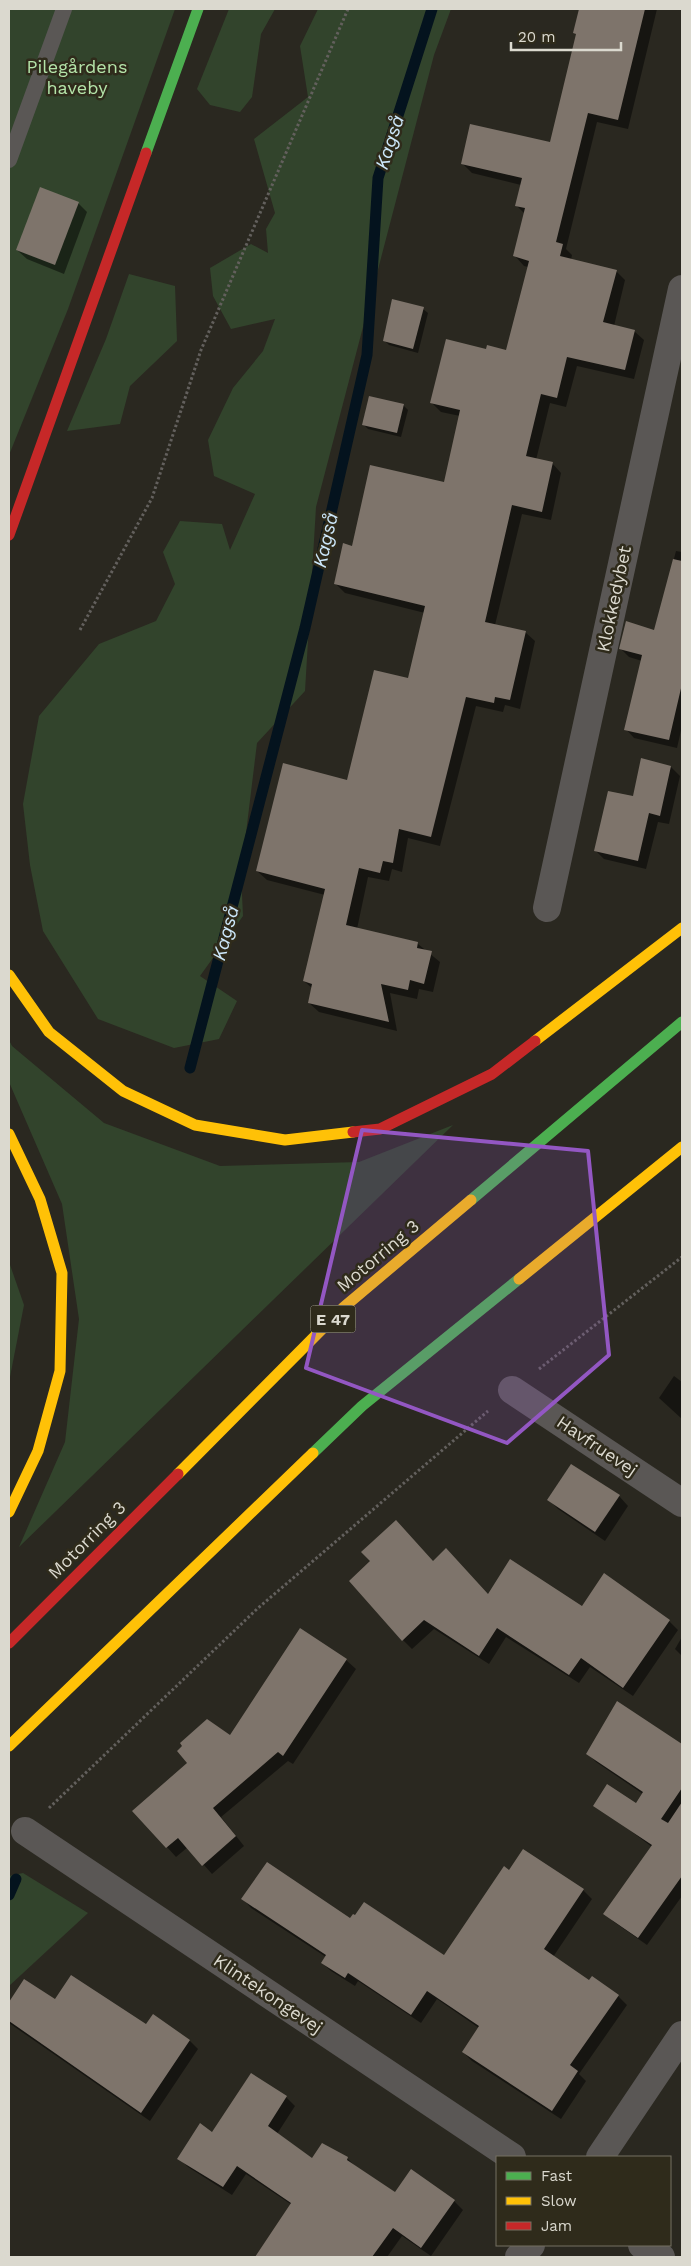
<svg xmlns="http://www.w3.org/2000/svg" width="691" height="2266" viewBox="0 0 691 2266" font-family="'Work Sans',sans-serif">
<style>
.green{fill:#32442c}
.shadow{fill:#0007}
.lines{fill:none;stroke-linecap:round;stroke-linejoin:round}
.stream{stroke:#04131e;stroke-width:11}
.building{fill:#7e746b}
.path{stroke:#63605d;stroke-width:3;stroke-dasharray:2.5 2.5;stroke-linecap:butt}
.lane{stroke:#5a5755;stroke-width:16}
.street{stroke:#5a5755;stroke-width:28}
.fast{stroke:#4caf50;stroke-width:11}
.slow{stroke:#ffc107;stroke-width:11}
.jam{stroke:#c62828;stroke-width:11}
.marked{fill:#9357c3;fill-opacity:0.2;stroke:#9357c3;stroke-width:4;stroke-linejoin:round}
.labels{text-anchor:middle;stroke-width:5;stroke-linejoin:round;paint-order:stroke}
.shield{fill:#2f2b1b;stroke:#a7a599;stroke-width:1}
.shield-label{font-size:16px;font-weight:bold;fill:#dbd9cf}
.park-label{font-size:18px;fill:#b4e4a9;stroke:#2f2b1b}
.street-label{font-size:18px;fill:#dbd9cf;stroke:#2f2b1b}
.water-label{font-size:19px;font-style:italic;fill:#cde8fb;stroke:#2f2b1b}
</style>
<rect width="100%" height="100%" fill="#2a2820"/>
<g class="green">
<polygon points="9,9 175,9 68,309 9,455"/>
<polygon points="229,9 275,9 261,34 252,97 240,112 210,105 197,89"/>
<polygon points="318,9 451,9 434,55 316,507 305,691 257,743 241,874 243,916 200,976 237,1001 219,1039 174,1048 98,1019 43,931 30,865 23,804 39,716 99,644 156,621 175,584 163,552 180,521 222,524 230,550 255,494 214,476 208,440 233,388 263,351 275,319 231,329 213,296 210,268 251,244 268,253 266,229 275,213 254,139 308,97 300,46"/>
<polygon points="129,274 175,286 177,341 130,386 120,424 67,431 106,339"/>
<polygon points="9,1040 12,1046 104,1123 220,1166 359,1162 453,1125 19,1547 65,1442 79,1319 62,1204 9,1082"/>
<polygon points="9,1262 24,1305 9,1382"/>
<polygon points="23,1873 88,1913 9,1986 9,1876"/>
</g>
<g class="shadow">
<polygon points="580,9 657,9 628,129 597,122 566,249 572,255 571,260 616,271 625,280 614,326 634,331 644,340 634,379 577,366 566,407 550,403 536,460 552,463 561,473 551,520 522,514 495,625 525,632 535,641 520,709 505,705 503,712 476,706 440,846 408,838 402,872 392,869 389,881 368,877 357,929 418,944 440,962 433,992 419,989 417,999 390,993 397,1031 319,1012 309,1003 313,989 304,981 325,895 267,880 257,871 348,781 409,679 425,613 345,593 336,584 352,547 445,484 460,416 441,412 431,402 487,350 507,352 528,267 524,266 515,256 525,214 516,205 521,185 472,173 463,164 551,143 577,35 574,32"/>
<polygon points="78,203 87,212 64,274 27,259 17,250"/>
<polygon points="423,309 428,313 418,353 389,345 384,340"/>
<polygon points="403,405 408,410 401,437 368,429 363,424"/>
<polygon points="676,551 682,552 682,726 677,748 634,738 626,729 642,661 629,657 621,649 655,631"/>
<polygon points="671,767 680,776 669,824 658,822 646,869 604,859 595,850 633,798"/>
<polygon points="674,1376 682,1382 682,1419 659,1398"/>
<polygon points="619,1496 628,1506 605,1541 558,1509 549,1500"/>
<polygon points="433,1562 489,1595 669,1621 678,1630 633,1696 590,1667 579,1683 506,1637 489,1664 434,1629 412,1649 403,1640"/>
<polygon points="682,1637 682,1656 675,1649"/>
<polygon points="346,1660 356,1669 293,1764 288,1761 221,1817 244,1846 212,1874 188,1847 176,1857 167,1847 230,1737"/>
<polygon points="618,1703 682,1746 682,1896 647,1945 614,1922 605,1913 652,1847 623,1825 643,1794 596,1762 588,1754"/>
<polygon points="510,1871 583,1890 592,1899 553,1957 590,1982 618,1996 627,2005 579,2074 586,2081 561,2119 472,2061 463,2052 479,2028 437,1999 421,2023 358,1981 355,1986 331,1971 322,1963 326,1957 251,1908 243,1899 351,1919 445,1957"/>
<polygon points="25,1980 56,2001 146,2026 153,2016 190,2041 198,2049 150,2121 9,2023 9,2005"/>
<polygon points="251,2074 286,2097 295,2106 277,2134 313,2160 347,2158 357,2168 396,2194 454,2201 463,2210 431,2256 402,2236 387,2257 265,2257 260,2252 292,2205 246,2174 232,2195 188,2167 179,2158 213,2133"/>
</g>
<g class="lines">
<g class="stream">
<polyline points="190,1068 305,628 367,355 378,178 432,9"/>
<polyline points="9,1895 16,1879"/>
</g>
</g>
<g class="building">
<polygon points="579,9 645,9 618,120 588,113 556,242 563,244 560,256 617,270 603,322 635,330 625,370 567,357 557,398 541,394 526,456 553,462 542,512 512,505 485,622 526,631 510,700 495,697 494,703 466,697 431,837 399,829 393,863 383,861 380,873 359,868 346,925 418,942 417,948 432,951 424,984 410,980 408,990 381,984 389,1022 308,1003 312,984 303,981 325,889 256,871 283,763 347,780 374,670 408,678 425,606 334,584 343,543 352,546 370,465 444,482 460,410 430,403 446,339 486,349 487,345 506,350 529,261 513,256 525,208 515,206 522,178 461,164 470,124 550,142 576,34 573,33"/>
<polygon points="40,187 79,202 55,265 16,250"/>
<polygon points="392,299 424,307 413,349 383,341"/>
<polygon points="369,396 404,404 397,433 362,425"/>
<polygon points="673,559 682,561 682,684 669,740 624,730 642,655 619,649 626,621 654,630"/>
<polygon points="641,758 671,766 660,816 649,813 638,861 594,851 608,791 633,796"/>
<polygon points="571,1464 620,1495 595,1532 547,1500"/>
<polygon points="396,1520 433,1561 446,1548 488,1594 510,1559 582,1606 604,1573 670,1620 623,1688 581,1658 569,1675 497,1628 479,1656 424,1620 402,1641 349,1581 370,1561 361,1552"/>
<polygon points="300,1628 347,1659 283,1756 278,1752 213,1808 236,1836 202,1866 178,1838 166,1848 132,1811 187,1763 177,1751 182,1746 180,1743 207,1719 230,1735"/>
<polygon points="617,1701 682,1744 682,1788 661,1819 668,1823 682,1802 682,1876 638,1938 603,1914 652,1845 593,1806 607,1784 636,1803 643,1792 586,1754"/>
<polygon points="523,1849 584,1889 544,1949 589,1980 592,1976 619,1995 570,2065 578,2071 552,2111 462,2052 479,2026 427,1991 411,2015 348,1973 345,1978 321,1963 326,1955 241,1899 267,1862 350,1918 353,1914 355,1915 364,1902 444,1955 504,1866 509,1870"/>
<polygon points="71,1975 146,2024 153,2014 190,2040 141,2113 9,2021 9,2002 24,1979 55,1999"/>
<polygon points="251,2073 287,2096 268,2126 312,2158 322,2143 348,2157 347,2160 395,2192 411,2169 455,2200 421,2248 393,2228 372,2257 255,2257 291,2203 237,2166 223,2187 177,2159 200,2123 212,2132"/>
</g>
<g class="lines">
<g class="path">
<polyline points="80,630 152,498 201,350 348,9"/>
<polyline points="539,1369 682,1257"/>
<polyline points="49,1808 257,1609 488,1411"/>
</g>
<polyline class="lane" points="9,160 64,9"/>
<g class="street">
<polyline points="547,908 682,289"/>
<polyline points="512,1390 682,1503"/>
<polyline points="25,1831 512,2157"/>
<polyline points="600,2157 682,2035"/>
<polyline points="642,2245 661,2257"/>
<polyline points="519,2257 531,2245"/>
</g>
<g class="fast">
<polyline points="146,153 198,9"/>
<polyline points="471,1200 682,1022"/>
<polyline points="313,1453 362,1406 519,1279"/>
</g>
<g class="slow">
<polyline points="9,975 49,1032 123,1091 195,1125 285,1140 353,1132"/>
<polyline points="535,1041 682,928"/>
<polyline points="9,1134 40,1199 62,1273 60,1371 38,1451 9,1512"/>
<polyline points="519,1279 682,1147"/>
<polyline points="178,1474 344,1307 471,1200"/>
<polyline points="9,1746 313,1453"/>
</g>
<g class="jam">
<polyline points="9,535 146,153"/>
<polyline points="353,1132 380,1129 492,1074 535,1041"/>
<polyline points="9,1643 178,1474"/>
</g>
</g>
<path class="marked" d="M362,1130L588,1151L609,1355L507,1443L306,1368Z"/>
<g class="labels">
<rect class="shield" x="310.5" y="1305.5" width="45" height="27" rx="4"/>
<g class="shield-label">
<text x="333" y="1325">E 47</text>
</g>
<g class="park-label">
<text x="77" y="73">Pilegårdens<tspan x="77" dy="21">haveby</tspan></text>
</g>
<g class="street-label">
<text transform="translate(614 599) rotate(-78)" y="6">Klokkedybet</text>
<text transform="translate(378 1256) rotate(-40)" y="6">Motorring 3</text>
<text transform="translate(597 1446) rotate(34)" y="6">Havfruevej</text>
<text transform="translate(87 1540) rotate(-45)" y="6">Motorring 3</text>
<text transform="translate(268 1994) rotate(34)" y="6">Klintekongevej</text>
</g>
<g class="water-label">
<text transform="translate(389 142) rotate(-72)" y="7">Kagså</text>
<text transform="translate(325 540) rotate(-77)" y="7">Kagså</text>
<text transform="translate(225 933) rotate(-75)" y="7">Kagså</text>
</g>
</g>
<rect width="691" height="2266" fill="none" stroke="#dbd9cf" stroke-width="20"/>
<rect x="496" y="2156" width="175" height="90" fill="#2f2b1b" stroke="#747163"/>
<rect x="506" y="2172" width="25" height="8" fill="#4caf50" stroke="#747163"/>
<text x="541" y="2181" font-size="15" fill="#dbd9cf">Fast</text>
<rect x="506" y="2197" width="25" height="8" fill="#ffc107" stroke="#747163"/>
<text x="541" y="2206" font-size="15" fill="#dbd9cf">Slow</text>
<rect x="506" y="2222" width="25" height="8" fill="#c62828" stroke="#747163"/>
<text x="541" y="2231" font-size="15" fill="#dbd9cf">Jam</text>
<path d="M511 42v8h110v-8" fill="none" stroke="#dbd9cf" stroke-width="2.5"/>
<text x="518" y="42" font-size="15" fill="#dbd9cf" stroke="#2f2b1b" stroke-width="4" paint-order="stroke">20 m</text>
</svg>
